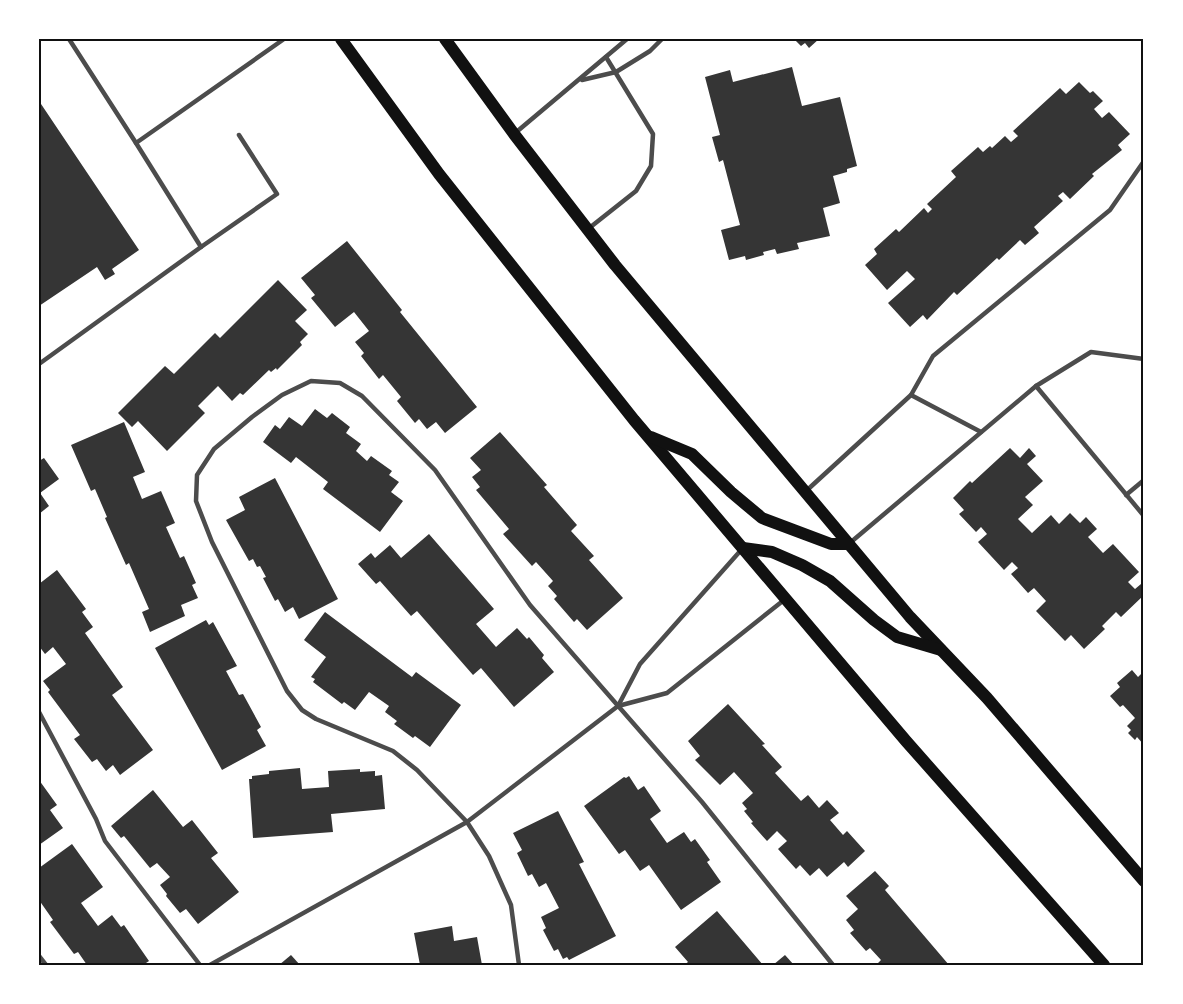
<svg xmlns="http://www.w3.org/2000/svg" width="1183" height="1004" viewBox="0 0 1183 1004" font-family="'IBM Plex Serif',serif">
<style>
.building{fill:#353535}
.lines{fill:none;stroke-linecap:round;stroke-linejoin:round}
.service{stroke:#4c4c4c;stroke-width:4.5}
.secondary{stroke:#111;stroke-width:12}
.neatline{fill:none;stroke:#111;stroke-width:2}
</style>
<rect width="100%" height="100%" fill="#fff"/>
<g class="building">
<polygon points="794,39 819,39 809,48 805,43 801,46"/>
<polygon points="792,67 802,106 840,97 857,166 847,169 847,172 833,176 840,203 823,208 830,236 797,243 799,249 777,254 775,249 763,252 764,255 746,260 745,256 729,260 721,230 740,225 723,160 719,162 712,137 720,135 705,77 730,70 733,82"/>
<polygon points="1079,82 1090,93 1093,91 1103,101 1094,109 1102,118 1109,112 1130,134 1118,145 1122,150 1092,174 1094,176 1070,199 1063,192 1058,196 1063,201 1034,227 1039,233 1025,245 1020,240 999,260 997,258 957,295 954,292 927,320 923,315 910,327 888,303 915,279 907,271 887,290 865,265 877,254 874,249 896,229 899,232 924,208 928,213 932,209 927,204 956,177 951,171 978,147 983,152 990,146 992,148 1005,136 1011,142 1018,136 1013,131 1060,88 1066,94"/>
<polygon points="39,101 139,250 112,269 115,274 105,280 97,267 39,306"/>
<polygon points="347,241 402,310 400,312 477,407 445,433 436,422 427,429 419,419 415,423 397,401 401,397 383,375 379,379 361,356 364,353 355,342 369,331 354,312 335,327 311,298 315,295 301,278"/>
<polygon points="278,280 307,310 295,321 308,334 300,342 302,345 277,370 276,368 271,372 269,370 243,395 240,393 232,401 218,386 198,406 205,413 167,451 138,421 132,427 118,413 165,366 174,374 215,333 220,338"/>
<polygon points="315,409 327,418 332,413 350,427 346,433 361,444 356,451 367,461 371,456 392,471 389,475 399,482 391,492 403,501 380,532 323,489 328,482 296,457 291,463 263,442 275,425 280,429 289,417 302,426"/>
<polygon points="124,422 145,472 133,477 142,499 161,491 175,523 166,527 180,558 184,556 196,583 192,585 198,598 181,605 185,616 150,632 142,612 149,609 129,563 126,565 105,518 107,517 95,489 91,491 71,445"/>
<polygon points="500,432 547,485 544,487 577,525 571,531 594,556 589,560 623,598 587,630 577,619 574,622 554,599 557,596 548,586 553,581 536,562 532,566 503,534 509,529 476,490 480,487 472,477 481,470 470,458"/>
<polygon points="1010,448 1020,458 1029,448 1036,456 1027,464 1043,481 1025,497 1033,505 1018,519 1032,533 1051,515 1059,524 1070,513 1080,523 1086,517 1097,529 1088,537 1103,553 1113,544 1139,572 1128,582 1135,589 1141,584 1144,586 1144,595 1121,617 1116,612 1102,626 1105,629 1084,649 1071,635 1065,641 1036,611 1046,601 1034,588 1028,593 1011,574 1018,568 1012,562 1004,570 978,542 987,534 981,527 976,532 959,514 964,510 953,498 970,481 972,483"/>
<polygon points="44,458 59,479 40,493 49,506 39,514 39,461"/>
<polygon points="275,478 338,599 299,619 293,607 285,612 278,599 275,601 263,578 266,577 260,566 257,567 253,559 249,561 226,520 245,510 239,497"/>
<polygon points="429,534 494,609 476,624 496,647 517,628 527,639 529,637 544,655 542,658 554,672 514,707 481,668 473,675 417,611 411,616 380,581 376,584 358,564 371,553 375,558 390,545 401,558"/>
<polygon points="57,570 86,609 82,612 93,627 85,633 123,687 112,695 153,750 120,775 113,765 106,771 97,759 92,762 74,739 80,735 48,692 50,690 43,681 66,664 53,647 45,654 39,646 39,584"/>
<polygon points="325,612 412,677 416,672 461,705 430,747 415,736 413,738 394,724 397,721 385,712 389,706 369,692 355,710 344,702 342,704 313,682 315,679 311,677 326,657 304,640"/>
<polygon points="206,620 209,625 213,622 237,666 226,671 239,695 243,694 261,727 257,730 266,746 222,770 155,648"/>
<polygon points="1132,670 1138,677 1144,671 1144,745 1137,737 1135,740 1128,733 1131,730 1127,726 1135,718 1123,705 1120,707 1110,696 1120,687 1117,683"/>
<polygon points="728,704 765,744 762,745 782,767 775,773 801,801 808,795 819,808 827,800 839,813 830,820 843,835 847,831 865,851 848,867 844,862 827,877 819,868 810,876 800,865 796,869 778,849 787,841 777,831 767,841 751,823 753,822 744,811 747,809 742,803 753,793 734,772 720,785 695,760 700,756 688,741"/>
<polygon points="300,768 302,789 329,787 328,771 360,769 360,772 375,771 375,776 382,775 385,809 331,814 333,832 253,838 249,779 252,779 252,776 269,774 269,771"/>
<polygon points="629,776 638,790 644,786 661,811 650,819 667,843 684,832 691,842 695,839 710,860 707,862 721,882 681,910 649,865 640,871 625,850 619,854 584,806 624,777 626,778"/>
<polygon points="39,780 57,805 50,810 63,828 39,845"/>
<polygon points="153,790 183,827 192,820 218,853 211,858 239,892 198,924 186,909 180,913 166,896 167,894 160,885 170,877 157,863 150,868 124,836 121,838 111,826"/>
<polygon points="558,811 584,862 579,864 616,936 569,960 567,957 563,959 558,949 554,951 543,930 546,928 541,917 559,908 546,883 539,887 532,874 528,876 517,853 522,850 513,833"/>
<polygon points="72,844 103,887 81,903 98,926 112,915 121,927 124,925 149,961 143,965 87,965 78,952 74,954 50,922 53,920 39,900 39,868"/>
<polygon points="875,871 889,886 885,890 949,965 876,965 881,960 870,948 866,951 850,933 854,930 846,920 858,909 846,896"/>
<polygon points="717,911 763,965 684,965 688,962 675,947"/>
<polygon points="452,926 454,941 477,937 482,965 420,965 414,933"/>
<polygon points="291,955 300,965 279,965"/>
<polygon points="785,955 794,965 773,965"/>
</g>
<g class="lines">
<g class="service">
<polyline points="69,39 136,143"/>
<polyline points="582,80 616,72 650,51 662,39"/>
<polyline points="514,134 627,39"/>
<polyline points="588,229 636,191 651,166 653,134 606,57"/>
<polyline points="201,247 277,194 239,135"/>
<polyline points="39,364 201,247 136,143 284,39"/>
<polyline points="1036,386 1091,352 1144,359"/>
<polyline points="911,395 981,432"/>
<polyline points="805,492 911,395 933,356 1110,210 1144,161"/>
<polyline points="1126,495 1144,480"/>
<polyline points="851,542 1036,386 1144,516"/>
<polyline points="618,706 640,664 742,549"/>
<polyline points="39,712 96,819 105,841 200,965"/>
<polyline points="39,956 46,965"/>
<polyline points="210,965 467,822 618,706 667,693 784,600"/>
<polyline points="519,965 511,905 489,856 467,822 417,770 393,751 316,719 302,710 287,691 212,542 196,501 197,475 214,449 252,417 282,395 311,381 340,383 362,396 435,470 530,605 702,802 833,965"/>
</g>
<g class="secondary">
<polyline points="341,39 439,174 634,420 906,741 1104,965"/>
<polyline points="445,39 514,134 615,265 910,617 987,698 1144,881"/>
<polyline points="651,437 692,454 731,492 762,518 831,544 849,544"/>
<polyline points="743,548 772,552 802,565 830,581 874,620 897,637 941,650"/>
</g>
</g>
<rect width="1183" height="1004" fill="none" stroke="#ffffff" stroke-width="81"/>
<rect x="40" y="40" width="1102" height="924" class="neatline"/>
</svg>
